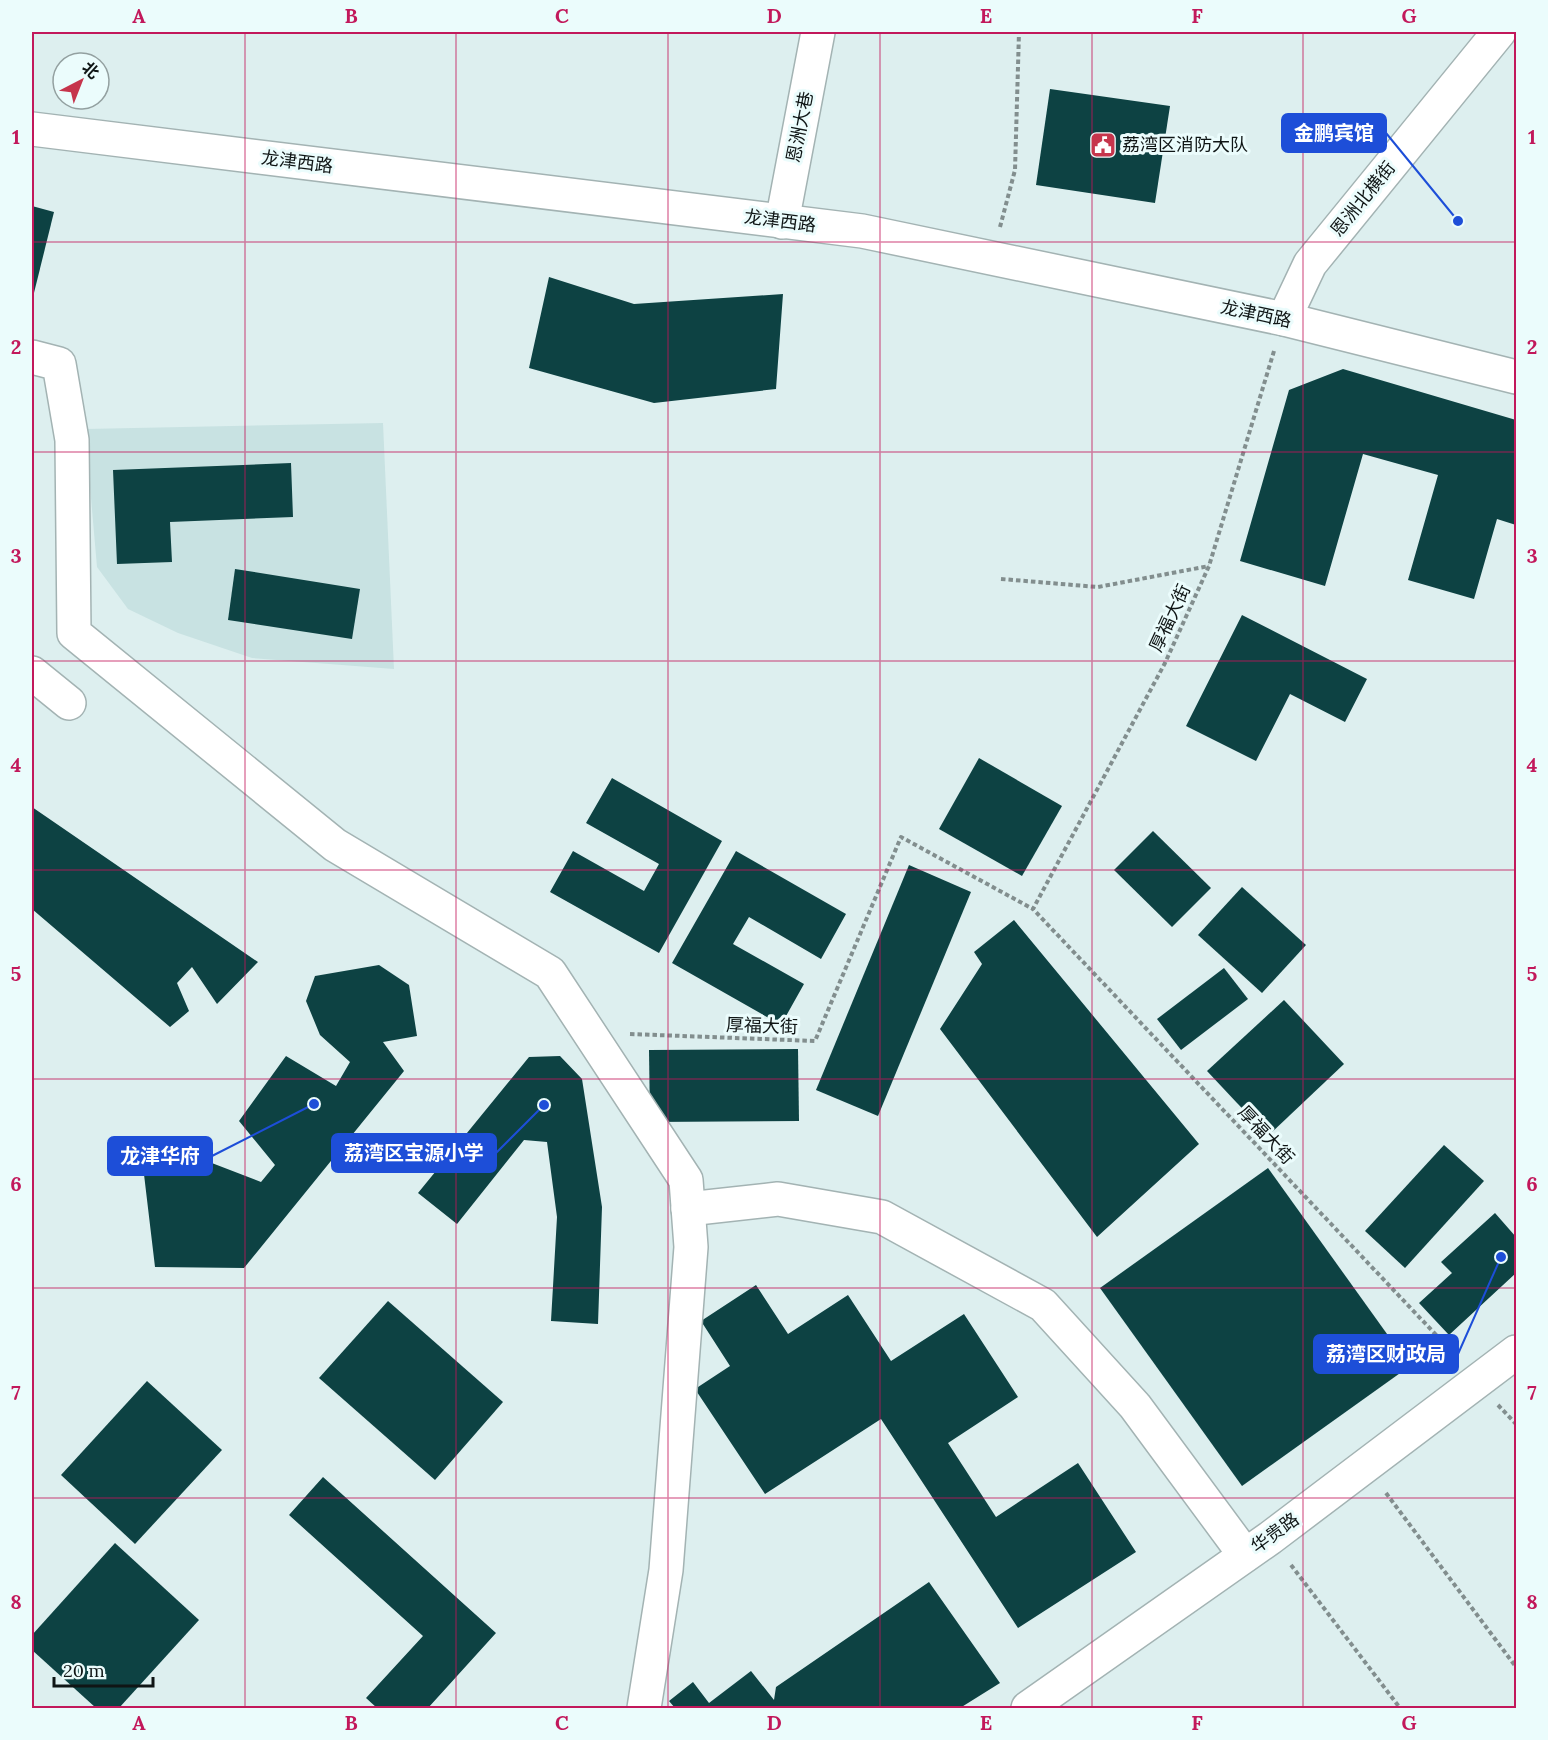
<svg xmlns="http://www.w3.org/2000/svg" width="1548" height="1740" viewBox="0 0 1548 1740" font-family="Lora,'Noto Sans SC',serif">
<style>
.built{fill:#c8e2e2}
.building{fill:#0d4243}
.lines{fill:none;stroke-linecap:round;stroke-linejoin:round}
.minor-casing{stroke:#a3b3b3;stroke-width:36}
.path{stroke:#828e8e;stroke-width:4;stroke-dasharray:4.5 3;stroke-linecap:butt}
.minor{stroke:#fff;stroke-width:33}
.grid{fill:none;stroke:#c2185b;stroke-width:1.5;stroke-opacity:0.55}
.labels{text-anchor:middle;stroke-width:6;stroke-linejoin:round;paint-order:stroke}
.street-label{font-size:18px;fill:#0f1515;stroke:#ebfcfc}
.poi-label{font-size:18px;fill:#0f1515;stroke:#ebfcfc;text-anchor:start}
.leader{fill:none;stroke:#1d4ed8;stroke-width:2}
.callout-dot{fill:#1d4ed8;stroke:#ebfcfc;stroke-width:2}
.callout{fill:#1d4ed8;stroke:#1d4ed8;stroke-width:2}
.callout-label{font-size:20px;text-anchor:middle;font-weight:bold;fill:#fff}
.neatline{fill:none;stroke:#c2185b;stroke-width:2}
.grid-label{font-size:20px;text-anchor:middle;font-weight:bold;fill:#c2185b}
</style>
<rect width="100%" height="100%" fill="#ddefef"/>
<polygon class="built" points="383,423 394,669 252,658 178,633 128,609 97,567 85,429"/>
<g class="building">
<polygon points="1050,89 1170,106 1155,203 1036,185"/>
<polygon points="32,206 54,212 32,301"/>
<polygon points="549,277 634,304 783,294 776,389 654,403 529,368"/>
<polygon points="1343,369 1516,420 1516,525 1497,519 1474,599 1408,580 1438,475 1363,454 1325,586 1240,561 1289,390"/>
<polygon points="291,463 293,517 170,522 172,562 117,564 113,470"/>
<polygon points="235,569 360,589 352,639 228,620"/>
<polygon points="1242,615 1367,679 1345,722 1290,694 1256,761 1186,726"/>
<polygon points="979,758 1062,806 1022,876 939,829"/>
<polygon points="612,778 722,841 659,953 550,892 573,851 644,891 659,864 586,823"/>
<polygon points="32,807 258,962 217,1004 192,967 177,983 189,1011 170,1027 32,909"/>
<polygon points="1153,831 1211,888 1172,927 1114,870"/>
<polygon points="736,851 846,914 821,959 749,917 733,944 804,984 781,1025 672,963"/>
<polygon points="909,865 971,892 878,1116 816,1090"/>
<polygon points="1242,887 1306,945 1262,993 1198,935"/>
<polygon points="1014,920 1199,1144 1097,1237 940,1029 982,964 974,952"/>
<polygon points="379,965 409,985 417,1036 383,1042 404,1071 244,1268 155,1267 143,1166 204,1160 261,1182 275,1165 239,1121 286,1056 336,1086 350,1062 320,1035 306,1001 315,976"/>
<polygon points="1224,968 1248,999 1181,1050 1157,1019"/>
<polygon points="1284,1000 1344,1064 1268,1136 1207,1071"/>
<polygon points="798,1049 799,1121 650,1122 649,1050"/>
<polygon points="560,1056 582,1079 602,1207 598,1324 551,1321 557,1217 547,1142 524,1140 457,1224 418,1193 529,1057"/>
<polygon points="1444,1145 1484,1181 1405,1268 1365,1231"/>
<polygon points="1268,1168 1410,1366 1242,1486 1100,1288"/>
<polygon points="1495,1213 1516,1237 1516,1273 1449,1335 1419,1303 1452,1273 1441,1262"/>
<polygon points="756,1285 788,1334 848,1295 891,1361 964,1314 1018,1397 948,1443 996,1517 1078,1463 1136,1552 1018,1628 881,1419 765,1494 695,1389 730,1366 701,1321"/>
<polygon points="388,1301 503,1402 435,1480 319,1378"/>
<polygon points="147,1381 222,1450 135,1544 61,1475"/>
<polygon points="323,1477 496,1633 428,1708 377,1708 366,1698 423,1636 289,1515"/>
<polygon points="115,1543 199,1620 119,1708 96,1708 32,1650 32,1635"/>
<polygon points="929,1582 1000,1683 960,1708 675,1708 669,1701 693,1682 709,1703 751,1671 774,1700 776,1687"/>
</g>
<g class="lines">
<g class="minor-casing">
<g id="minor">
<polyline points="32,129 862,231 1284,319 1516,377"/>
<polyline points="782,222 818,32"/>
<polyline points="1284,319 1310,264 1499,32"/>
<polyline points="32,357 59,364 72,440 74,633 335,845 550,973 686,1180 691,1247 666,1570 644,1708"/>
<polyline points="32,673 69,703"/>
<polyline points="688,1209 778,1199 882,1217 1043,1305 1135,1406 1245,1555"/>
<polyline points="1028,1708 1270,1538 1516,1352"/>
</g>
</g>
<g class="path">
<polyline points="1000,227 1015,170 1019,32"/>
<polyline points="1274,351 1209,566 1165,663 1033,909 1456,1356"/>
<polyline points="1001,579 1098,587 1209,566"/>
<polyline points="630,1034 815,1041 901,837 1033,909"/>
<polyline points="1498,1405 1516,1424"/>
<polyline points="1386,1493 1516,1667"/>
<polyline points="1291,1565 1400,1708"/>
</g>
<use href="#minor" class="minor"/>
</g>
<path class="grid" d="M245,32V1708M456,32V1708M668,32V1708M880,32V1708M1092,32V1708M1303,32V1708M32,242H1516M32,452H1516M32,661H1516M32,870H1516M32,1079H1516M32,1288H1516M32,1498H1516"/>
<defs>
<g id="civic-square" transform="scale(1.35)"><rect x="-9" y="-9" width="18" height="18" rx="4" fill="#c6354c" stroke="#ebfcfc"/><path d="M-.6-6.5H3V-4.5H.6V-3L4-1V1h2V6H-6V1h2V-1L-.6-3ZM-1.2 2.5V6h2.4V2.5Z" fill="#fff"/></g>
</defs>
<g fill-rule="evenodd">
<use href="#civic-square" x="1103" y="145"/>
</g>
<g class="labels">
<g class="street-label">
<text transform="translate(800 127) rotate(-79)" y="6">恩洲大巷</text>
<text transform="translate(297 162) rotate(7)" y="6">龙津西路</text>
<text transform="translate(1363 199) rotate(-51)" y="6">恩洲北横街</text>
<text transform="translate(780 221) rotate(7)" y="6">龙津西路</text>
<text transform="translate(1256 314) rotate(12)" y="6">龙津西路</text>
<text transform="translate(1170 618) rotate(-65)" y="6">厚福大街</text>
<text transform="translate(762 1026) rotate(2)" y="6">厚福大街</text>
<text transform="translate(1266 1135) rotate(47)" y="6">厚福大街</text>
<text transform="translate(1275 1533) rotate(-36)" y="6">华贵路</text>
</g>
<g class="poi-label">
<text x="1122" y="151">荔湾区消防大队</text>
</g>
</g>
<path class="leader" d="M1458 221L1386 133M544 1105L496 1153M314 1104L212 1156M1501 1257L1458 1354"/>
<g class="callout-dot">
<circle cx="1458" cy="221" r="6"/>
<circle cx="544" cy="1105" r="6"/>
<circle cx="314" cy="1104" r="6"/>
<circle cx="1501" cy="1257" r="6"/>
</g>
<g class="callout">
<rect x="1282" y="114" width="104" height="38" rx="6"/>
<rect x="332" y="1134" width="164" height="38" rx="6"/>
<rect x="108" y="1137" width="104" height="38" rx="6"/>
<rect x="1314" y="1335" width="144" height="38" rx="6"/>
</g>
<g class="callout-label">
<text x="1334" y="140">金鹏宾馆</text>
<text x="414" y="1160">荔湾区宝源小学</text>
<text x="160" y="1163">龙津华府</text>
<text x="1386" y="1361">荔湾区财政局</text>
</g>
<rect width="1548" height="1740" fill="none" stroke="#ebfcfc" stroke-width="66"/>
<g transform="translate(81 81) rotate(42)"><circle r="28" fill="#ebfcfc" stroke="#93a0a0" stroke-width="1.5"/>
<path d="M0-4.5L10 22L0 15L-10 22Z" fill="#c6354c"/>
<text y="-9" font-size="16" font-weight="bold" text-anchor="middle" fill="#0f1515">北</text>
</g>
<path d="M54 1677v9h99v-9" fill="none" stroke="#0f1515" stroke-width="3"/>
<text x="63" y="1677" font-size="18" fill="#0f1515" stroke="#ebfcfc" stroke-width="4.5" paint-order="stroke">20 m</text>
<rect x="33" y="33" width="1482" height="1674" class="neatline"/>
<g class="grid-label">
<text x="139" y="23">A</text>
<text x="351" y="23">B</text>
<text x="562" y="23">C</text>
<text x="774" y="23">D</text>
<text x="986" y="23">E</text>
<text x="1197" y="23">F</text>
<text x="1409" y="23">G</text>
<text x="16" y="144">1</text>
<text x="1532" y="144">1</text>
<text x="16" y="354">2</text>
<text x="1532" y="354">2</text>
<text x="16" y="563">3</text>
<text x="1532" y="563">3</text>
<text x="16" y="772">4</text>
<text x="1532" y="772">4</text>
<text x="16" y="981">5</text>
<text x="1532" y="981">5</text>
<text x="16" y="1191">6</text>
<text x="1532" y="1191">6</text>
<text x="16" y="1400">7</text>
<text x="1532" y="1400">7</text>
<text x="16" y="1609">8</text>
<text x="1532" y="1609">8</text>
<text x="139" y="1730">A</text>
<text x="351" y="1730">B</text>
<text x="562" y="1730">C</text>
<text x="774" y="1730">D</text>
<text x="986" y="1730">E</text>
<text x="1197" y="1730">F</text>
<text x="1409" y="1730">G</text>
</g>
</svg>
